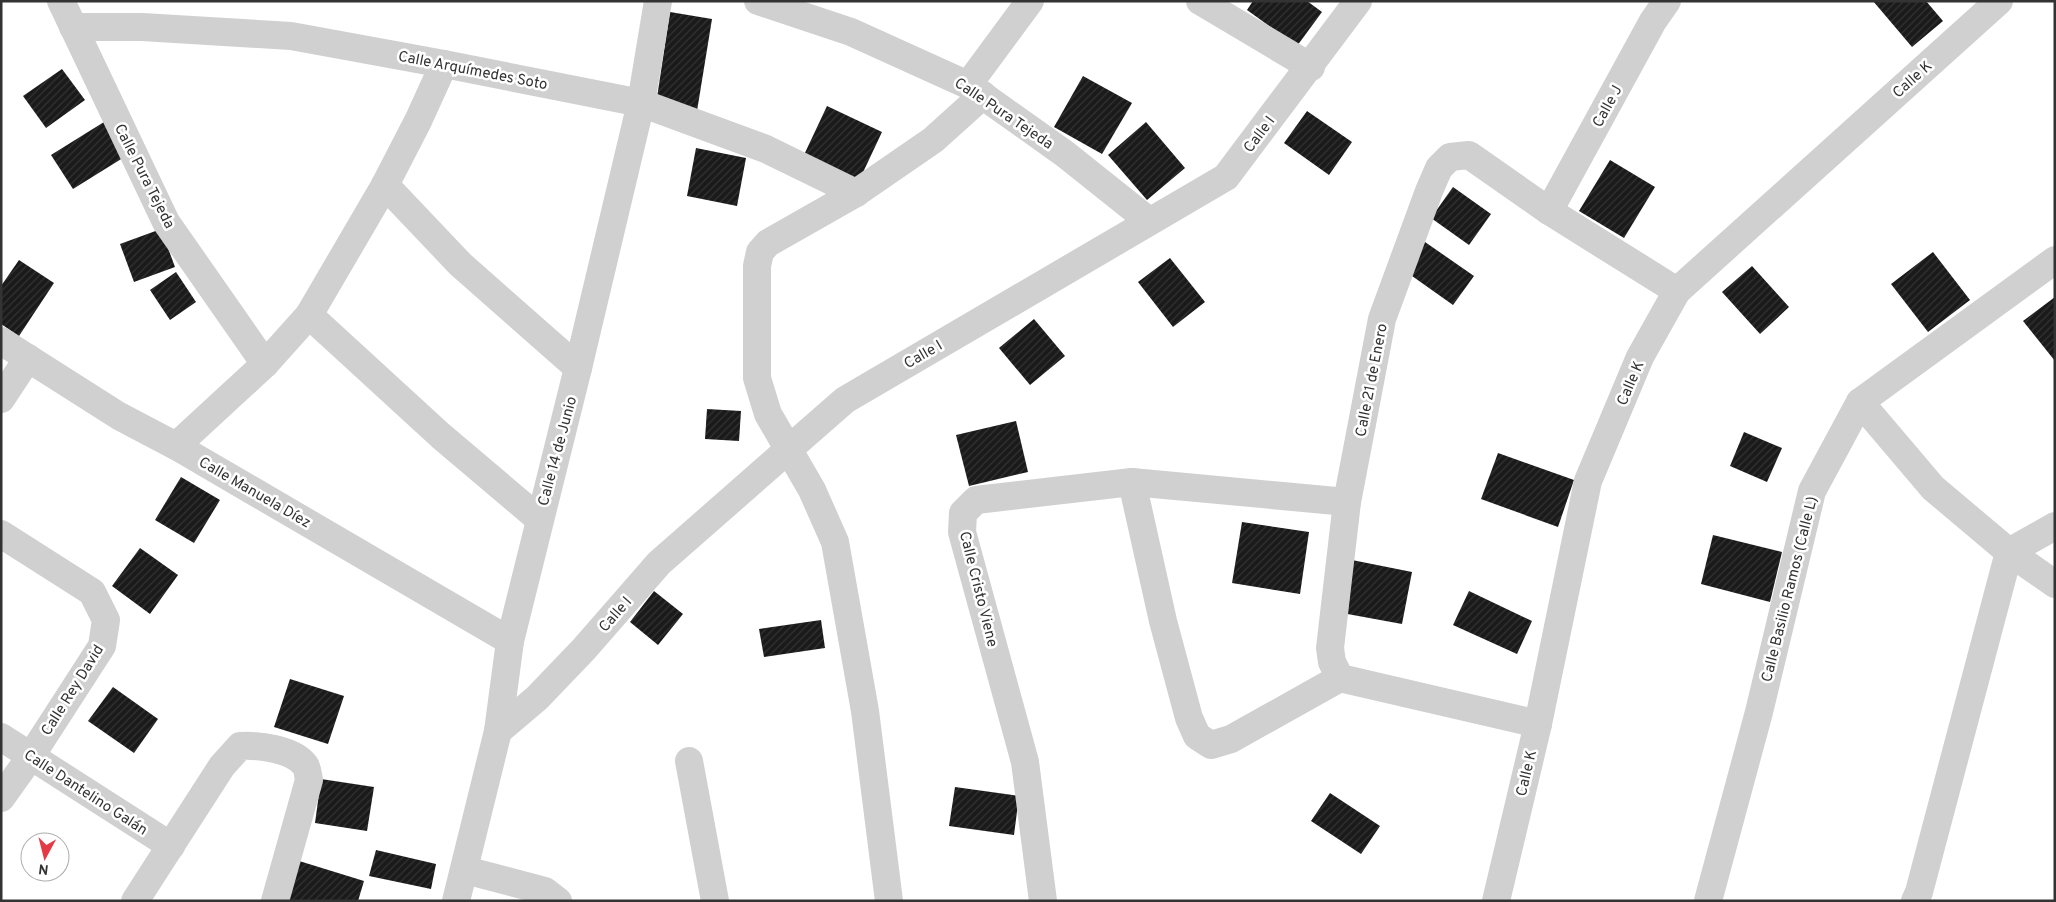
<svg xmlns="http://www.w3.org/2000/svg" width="2056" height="902" viewBox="0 0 2056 902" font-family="Overpass,sans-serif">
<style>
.building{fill:url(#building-hatch)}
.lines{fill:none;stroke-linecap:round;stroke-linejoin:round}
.street{stroke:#d0d0d0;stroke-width:28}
.labels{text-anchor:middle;stroke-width:5;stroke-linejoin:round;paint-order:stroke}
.street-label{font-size:15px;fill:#333;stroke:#fff}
</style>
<defs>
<pattern id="building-hatch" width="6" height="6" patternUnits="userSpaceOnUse" patternTransform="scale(1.25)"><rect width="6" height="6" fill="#1a1a1a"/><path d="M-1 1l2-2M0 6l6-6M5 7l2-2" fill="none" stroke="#333"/></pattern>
</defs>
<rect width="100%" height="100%" fill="#fff"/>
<g class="building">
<polygon points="1253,1 1307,1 1322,12 1297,46 1247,10"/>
<polygon points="1873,1 1926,1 1943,21 1912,47"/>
<polygon points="670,12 712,19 697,111 656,104"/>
<polygon points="62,69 85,100 46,128 23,96"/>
<polygon points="1083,76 1132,103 1102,154 1054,127"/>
<polygon points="827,106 882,132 858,183 803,157"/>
<polygon points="1307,111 1352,142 1329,175 1284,143"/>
<polygon points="104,122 126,156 73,189 51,155"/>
<polygon points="1146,122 1185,168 1147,200 1108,155"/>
<polygon points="696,148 746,158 737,206 687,196"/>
<polygon points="1610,160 1655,187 1624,238 1579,211"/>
<polygon points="1453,187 1491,214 1469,245 1431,218"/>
<polygon points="161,229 175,267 134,282 120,244"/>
<polygon points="1425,242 1474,276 1453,305 1405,271"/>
<polygon points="1933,252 1970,300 1928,332 1891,284"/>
<polygon points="1170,258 1205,302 1173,327 1138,282"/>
<polygon points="19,260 54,283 19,336 1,324 1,286"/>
<polygon points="1752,266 1789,307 1760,334 1722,292"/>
<polygon points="176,272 196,302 170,320 150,290"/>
<polygon points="2055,297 2055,361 2023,321"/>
<polygon points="1034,319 1065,356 1030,385 999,348"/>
<polygon points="707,409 741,411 739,441 705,439"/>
<polygon points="1016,421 1028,472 969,486 956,435"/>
<polygon points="1744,432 1782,448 1767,482 1730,466"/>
<polygon points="1498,453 1574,480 1558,527 1481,499"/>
<polygon points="181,477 220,500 194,543 155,520"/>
<polygon points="1242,522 1309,532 1300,594 1232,583"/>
<polygon points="1713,535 1782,552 1770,602 1701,584"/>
<polygon points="140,548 178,575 150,614 112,586"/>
<polygon points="1352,560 1412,572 1402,624 1342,613"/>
<polygon points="654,591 683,614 658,645 630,622"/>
<polygon points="1469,591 1532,621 1517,654 1453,625"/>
<polygon points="821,620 825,648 764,657 759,629"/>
<polygon points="290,679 344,696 328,744 274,727"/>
<polygon points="113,687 158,719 134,753 88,721"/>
<polygon points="321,779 374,787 367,831 315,823"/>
<polygon points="955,787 1019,796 1014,835 949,826"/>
<polygon points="1330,793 1380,826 1361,854 1311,821"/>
<polygon points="376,850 436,864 431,889 369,876"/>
<polygon points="296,860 364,881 358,901 284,901"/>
</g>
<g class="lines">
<g class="street">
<polyline points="61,1 166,222 265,364"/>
<polyline points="758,1 851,32 968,85 1065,154 1149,221"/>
<polyline points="1200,1 1311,67"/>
<polyline points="73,27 142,27 291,36 444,64 641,103 766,149 856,193"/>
<polyline points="968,85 1030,1"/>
<polyline points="385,185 460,264 578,368"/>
<polyline points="1549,211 1653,21 1667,1"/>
<polyline points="309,315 441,436 539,519"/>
<polyline points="1,341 119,416 176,446 510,641"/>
<polyline points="1,399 28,358"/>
<polyline points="1860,402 1933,488 2009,552 2055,584"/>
<polyline points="176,446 265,364 309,315 385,185 418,121 444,64"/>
<polyline points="1132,482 1163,621 1189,718 1197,736 1211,745 1231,739 1340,678"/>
<polyline points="1,534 92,592 106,620 102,646 31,756 1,798"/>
<polyline points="1538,724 1340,678 1332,662 1330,648 1347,502 1382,319 1429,191 1439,168 1450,157 1469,155 1549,211 1677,291"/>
<polyline points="498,731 537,698 584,649 659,563 845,400 1226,177 1358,1"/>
<polyline points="1,737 171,846"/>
<polyline points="689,761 715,901"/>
<polyline points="465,870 545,891 558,901"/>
<path d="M135,901L222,766L240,746C259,745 293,749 305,765C308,769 308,776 309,780L275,901"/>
<polyline points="456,901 498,731 510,641 578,368 641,103 658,1"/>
<polyline points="889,901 865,711 835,542 812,490 768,414 757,378 757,266 760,252 768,243 856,193 933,140 983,95"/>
<polyline points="1043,901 1025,762 962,532 963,513 976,500 1132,482 1347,502"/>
<polyline points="1496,901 1538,724 1588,481 1640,357 1677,291 1999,1"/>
<polyline points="1708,901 1759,712 1812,491 1860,402 2055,260"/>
<polyline points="1915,901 1919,892 2009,552 2055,526"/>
</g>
</g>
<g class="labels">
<g class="street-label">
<text transform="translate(473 70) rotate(11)" y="5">Calle Arquímedes Soto</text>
<text transform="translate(1912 79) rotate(-42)" y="5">Calle K</text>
<text transform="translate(1607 106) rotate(-61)" y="5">Calle J</text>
<text transform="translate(1004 113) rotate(34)" y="5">Calle Pura Tejeda</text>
<text transform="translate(1259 134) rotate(-53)" y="5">Calle I</text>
<text transform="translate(145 176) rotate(63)" y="5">Calle Pura Tejeda</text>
<text transform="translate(923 354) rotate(-30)" y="5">Calle I</text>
<text transform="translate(1371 380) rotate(-79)" y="5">Calle 21 de Enero</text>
<text transform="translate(1630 383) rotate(-67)" y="5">Calle K</text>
<text transform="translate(557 451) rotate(-75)" y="5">Calle 14 de Junio</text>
<text transform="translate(255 492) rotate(30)" y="5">Calle Manuela Díez</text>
<text transform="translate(979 589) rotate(76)" y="5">Calle Cristo Viene</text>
<text transform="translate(1789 589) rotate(-76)" y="5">Calle Basilio Ramos (Calle L)</text>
<text transform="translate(615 614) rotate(-49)" y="5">Calle I</text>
<text transform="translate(72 690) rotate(-58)" y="5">Calle Rey David</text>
<text transform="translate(1526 773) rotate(-77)" y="5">Calle K</text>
<text transform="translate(86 792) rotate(33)" y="5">Calle Dantelino Galán</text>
</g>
</g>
<rect width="2056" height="902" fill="none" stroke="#333333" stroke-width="5"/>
<g transform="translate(45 857) rotate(187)"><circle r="24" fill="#ffffff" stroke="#adadad"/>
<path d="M0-4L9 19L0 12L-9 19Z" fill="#e63946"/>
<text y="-8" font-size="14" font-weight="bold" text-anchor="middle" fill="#333333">N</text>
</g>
</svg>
